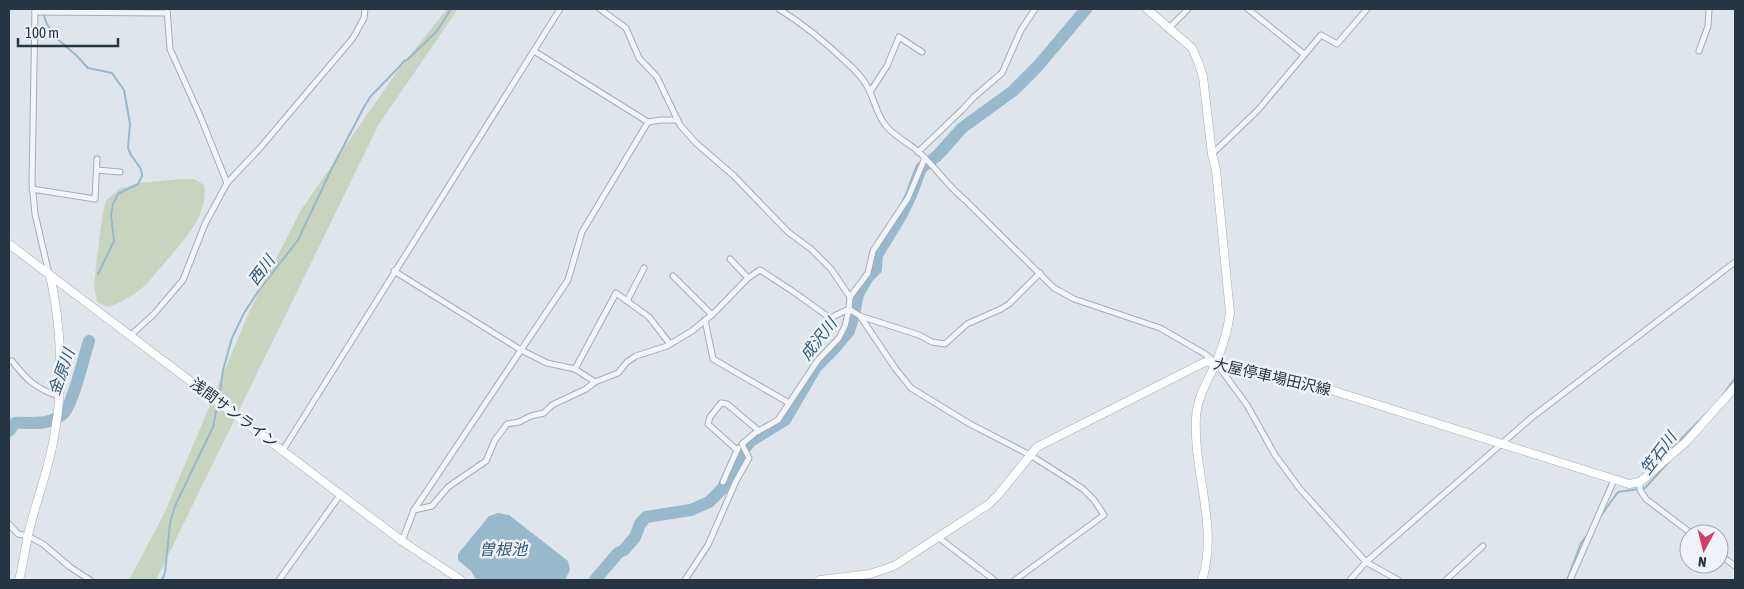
<svg xmlns="http://www.w3.org/2000/svg" width="1744" height="589" viewBox="0 0 1744 589" font-family="'Asap Condensed','Noto Sans JP',sans-serif">
<style>
.green{fill:#c8d4c0}
.water{fill:#98b8cc}
.lines{fill:none;stroke-linecap:round;stroke-linejoin:round}
.stream{stroke:#98b8cc;stroke-width:2}
.river{stroke:#98b8cc;stroke-width:12}
.street-casing{stroke:#a4adb4;stroke-width:7}
.secondary-casing{stroke:#a4adb4;stroke-width:9}
.primary-casing{stroke:#9eabb6;stroke-width:9}
.street{stroke:#f2f5f7;stroke-width:5}
.secondary{stroke:#fff;stroke-width:8}
.primary{stroke:#fff;stroke-width:8}
.labels{text-anchor:middle;stroke-width:5;stroke-linejoin:round;paint-order:stroke}
.street-label{font-size:15px;fill:#273542;stroke:#eff3f7}
.water-label{font-size:16px;font-style:italic;fill:#2e5a78;stroke:#eff3f7}
</style>
<rect width="100%" height="100%" fill="#dfe5ea"/>
<g class="green">
<polygon points="447,9 458,9 379,124 156,580 129,580 164,514 250,310 301,210 396,73"/>
<path d="M181,179H194L204,185C209,217 181,243 162,266C155,273 149,283 141,289C130,297 120,303 107,307L97,302L94,283L102,217L106,201L119,189L139,183Z"/>
</g>
<polygon class="water" points="498,513 509,515 568,561 570,570 565,580 479,580 475,578 471,571 458,560 458,554 489,516"/>
<g class="lines">
<g class="stream">
<polyline points="42,9 46,22 53,35 77,56 88,68 112,73 124,90 130,124 128,148 131,155 141,169 142,176 138,184 118,194 113,204 111,215 114,241 98,274"/>
<polyline points="1722,396 1735,378"/>
<polyline points="219,399 223,370 232,338 244,313 259,290 298,240 332,168 364,107 370,97 400,66 404,61 407,60 437,31 451,9"/>
<polyline points="1672,451 1672,448 1709,411"/>
<polyline points="1600,517 1618,492 1645,488 1668,463 1669,460"/>
<polyline points="162,580 165,573 170,523 175,506 213,427 217,406"/>
<polyline points="1567,580 1581,543 1589,533"/>
</g>
<g class="river">
<path d="M9,431L15,423C27,422 38,425 49,421C53,420 60,416 63,414C73,405 84,356 89,341"/>
<polyline points="595,580 618,553 624,550 635,537 640,524 646,517 691,510 709,502 722,489 741,453 751,441 785,420 816,367 834,349 849,331 854,315 858,294 868,277 876,269 877,255 902,214 911,195 921,168 937,156 962,128 1013,91 1038,66 1086,9"/>
</g>
<g class="street-casing">
<g id="street">
<polyline points="35,9 32,183 35,214 49,274"/>
<polyline points="167,9 170,49 201,118 227,183"/>
<polyline points="600,9 626,28 639,58 657,77 680,125 696,143 734,176 788,232 811,249 831,269 850,297"/>
<path d="M779,9C803,24 824,41 845,61C853,68 862,77 867,86C875,100 876,115 887,127C897,138 910,144 920,153C936,168 948,186 965,200L1054,288L1074,299L1160,328L1205,354L1216,363L1247,405L1275,455L1300,489L1366,562L1398,580"/>
<polyline points="1248,9 1304,54"/>
<polyline points="35,12 167,13"/>
<polyline points="1168,29 1188,9"/>
<polyline points="1699,51 1708,26 1709,9"/>
<polyline points="870,92 887,66 899,37 922,52"/>
<polyline points="648,122 661,120 678,120"/>
<polyline points="918,152 963,109 974,97 1002,73 1021,30 1035,9"/>
<polyline points="1212,154 1258,110 1321,35 1337,44 1367,9"/>
<polyline points="97,170 120,172"/>
<polyline points="32,189 95,199 97,159"/>
<polyline points="730,259 748,278"/>
<polyline points="394,271 521,350 547,363 575,369 595,382"/>
<polyline points="673,276 712,315"/>
<polyline points="627,301 644,268"/>
<polyline points="849,309 860,316 919,335 932,342 945,344 967,324 1001,309 1009,304 1040,273"/>
<polyline points="860,316 895,368 911,388 970,424 1030,455 1068,479 1083,489 1094,500 1104,515 1015,580"/>
<polyline points="705,320 713,359 789,403"/>
<polyline points="131,335 154,314 183,280 205,224 227,183 260,148 353,38 364,18 365,9"/>
<path d="M12,361C27,380 35,388 58,396"/>
<polyline points="575,369 616,293 649,317 670,344"/>
<polyline points="283,450 560,9"/>
<polyline points="737,450 708,424 710,417 721,403 727,404 759,431"/>
<polyline points="723,482 738,448"/>
<polyline points="1640,482 1640,490 1646,499 1692,534"/>
<polyline points="414,510 432,506 448,487 486,461 495,440 507,424 519,422 531,416 544,413 552,405 586,389 595,382 618,373 627,362 636,356 667,346 692,331 714,313 748,278 760,270 791,290 830,318 849,309"/>
<polyline points="9,524 18,534 28,536 43,544 70,567 90,580"/>
<polyline points="939,538 994,580"/>
<polyline points="402,541 414,510 568,280 582,232 648,122 534,51"/>
<polyline points="1719,554 1735,566"/>
<polyline points="279,580 340,495"/>
<polyline points="685,580 708,545 736,481 749,458 742,444 755,433 778,420 818,360 839,338 845,326 849,309 850,297 868,273 873,251 908,198 925,158"/>
<polyline points="1350,580 1366,562 1531,418 1735,262"/>
<polyline points="1446,580 1483,546"/>
<polyline points="1570,580 1614,480"/>
</g>
</g>
<g class="secondary-casing">
<g id="secondary">
<path d="M1147,9L1192,48L1199,64L1203,77L1212,154L1216,170L1230,313C1228,330 1223,345 1217,361C1208,380 1197,397 1196,418C1193,472 1219,527 1202,580"/>
<path d="M19,580C23,565 25,550 28,535C36,500 50,467 55,431C64,381 61,325 50,275"/>
<polyline points="820,580 870,574 894,566 989,504 998,495 1037,447 1205,362 1216,363 1315,385 1629,484 1640,482 1686,442 1735,387"/>
</g>
</g>
<g class="primary-casing">
<polyline id="primary" points="9,244 402,541 461,580"/>
</g>
<use href="#street" class="street"/>
<use href="#secondary" class="secondary"/>
<use href="#primary" class="primary"/>
</g>
<g class="labels">
<g class="street-label">
<text transform="translate(1272 377) rotate(13)" y="5">大屋停車場田沢線</text>
<text transform="translate(234 413) rotate(37)" y="5">浅間サンライン</text>
</g>
<g class="water-label">
<text transform="translate(261 270) rotate(-53)" y="6">西川</text>
<text transform="translate(818 339) rotate(-52)" y="6">成沢川</text>
<text transform="translate(61 372) rotate(-70)" y="6">金原川</text>
<text transform="translate(1658 453) rotate(-53)" y="6">笠石川</text>
<text x="503" y="555">曽根池</text>
</g>
</g>
<rect width="1744" height="589" fill="none" stroke="#273542" stroke-width="20"/>
<g transform="translate(1704 549) rotate(187)"><circle r="24" fill="#eff3f7" stroke="#9fa7af"/>
<path d="M0-4L9 19L0 12L-9 19Z" fill="#d73c69"/>
<text y="-8" font-size="14" font-weight="bold" text-anchor="middle" fill="#273542">N</text>
</g>
<path d="M18 38v8h100v-8" fill="none" stroke="#273542" stroke-width="2.5"/>
<text x="25" y="38" font-size="15" fill="#273542" stroke="#eff3f7" stroke-width="4" paint-order="stroke">100 m</text>
</svg>
